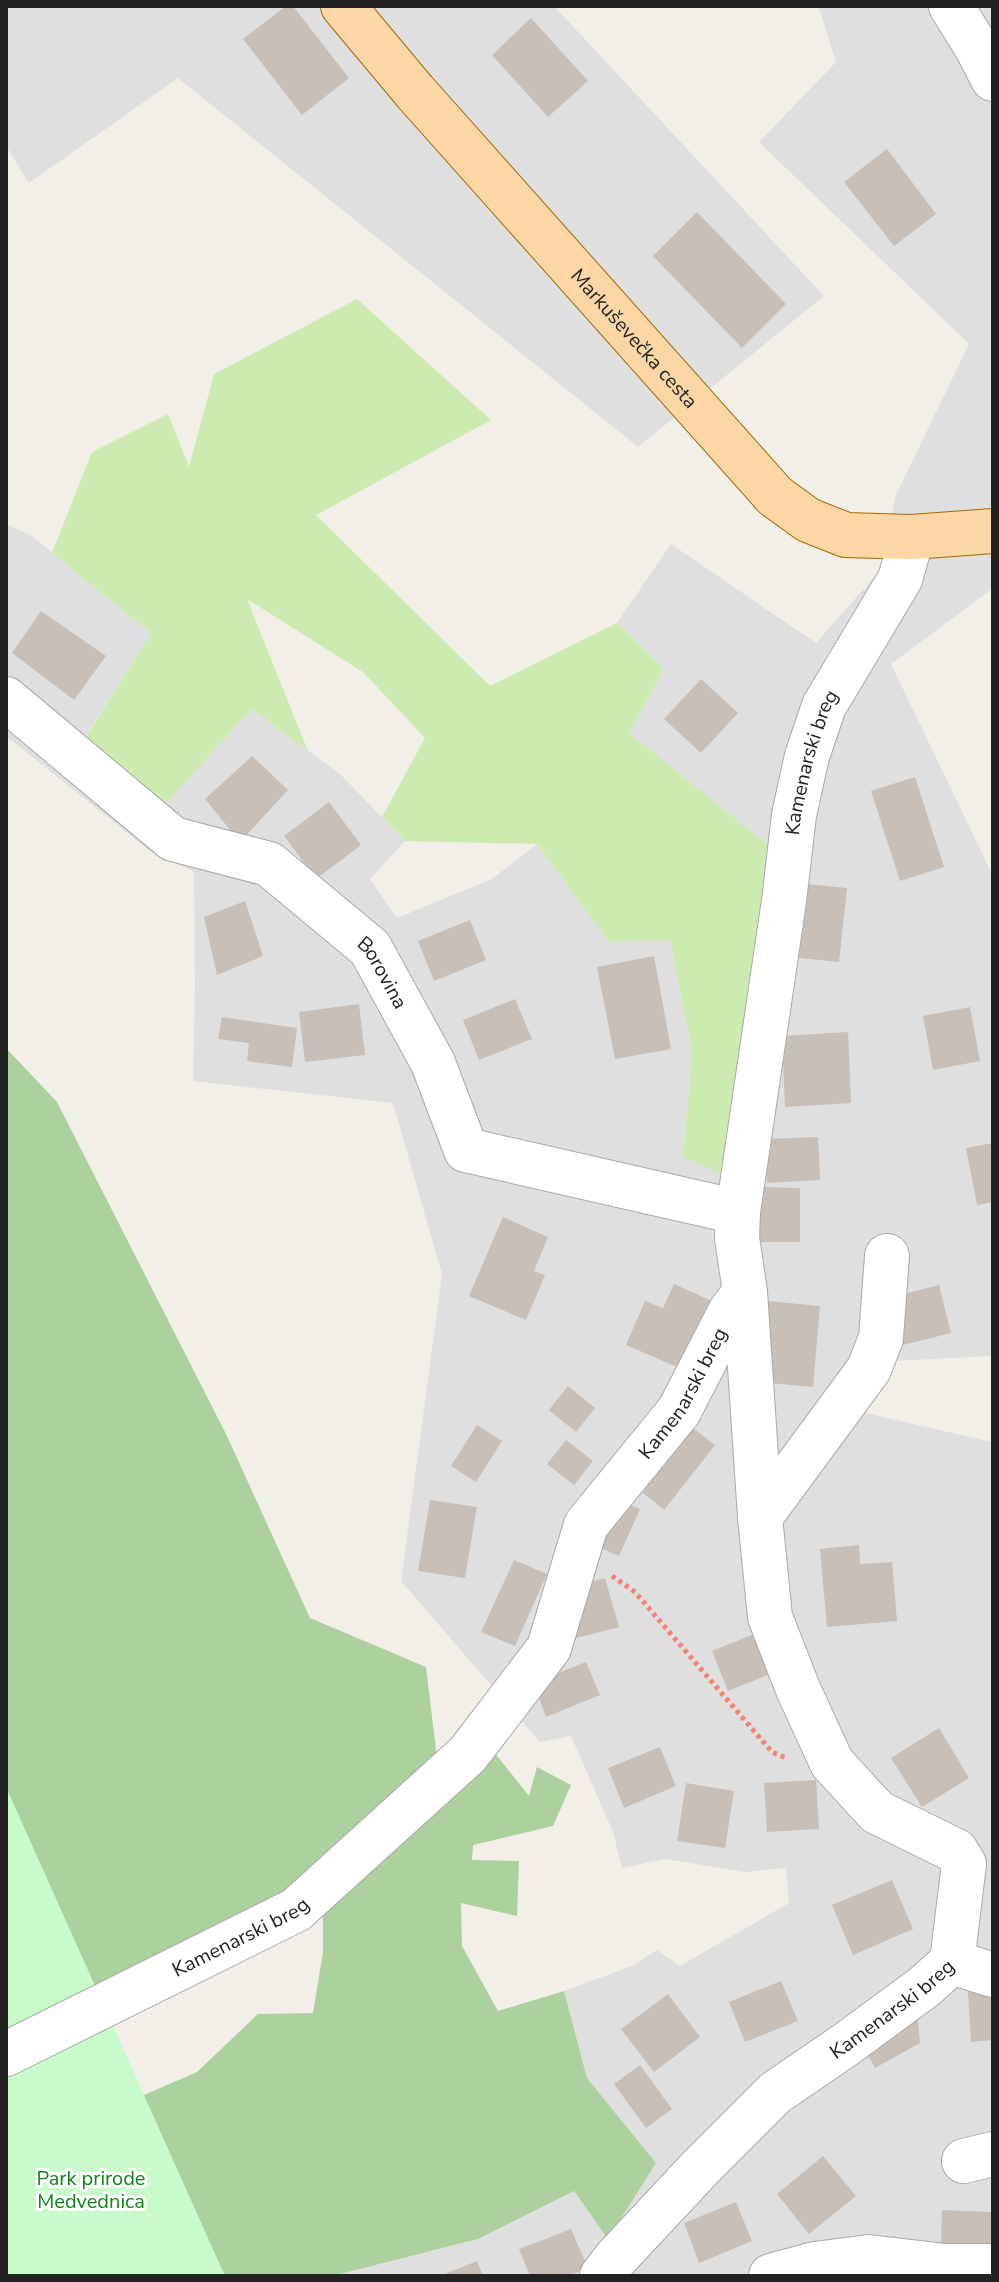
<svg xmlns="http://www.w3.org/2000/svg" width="999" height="2282" viewBox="0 0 999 2282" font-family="'Nunito Sans',sans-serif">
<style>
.residential{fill:#e0dfdf}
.grass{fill:#cdebb0}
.forest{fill:#add19e}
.park{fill:#c8facc}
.building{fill:#c7bfb8}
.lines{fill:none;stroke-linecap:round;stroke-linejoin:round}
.minor-casing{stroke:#a9a9a9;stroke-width:46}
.major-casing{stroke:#a06b00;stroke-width:46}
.path{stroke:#fa8072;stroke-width:5;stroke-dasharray:4 4;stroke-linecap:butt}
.minor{stroke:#fff;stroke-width:44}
.major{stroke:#fcd6a4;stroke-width:44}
.labels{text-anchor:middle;stroke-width:6;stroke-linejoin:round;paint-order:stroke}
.street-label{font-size:20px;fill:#222;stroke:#fff}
.park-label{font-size:20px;fill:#0c8416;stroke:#fff}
</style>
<rect width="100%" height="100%" fill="#f2efe9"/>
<g class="residential">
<polygon points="6,6 554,6 824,296 638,447 178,78 29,183 6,146"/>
<polygon points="816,6 993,6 993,588 891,664 993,876 993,1356 893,1361 857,1411 992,1442 993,1444 993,2276 332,2276 478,2239 574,2191 608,2238 656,2163 587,2078 564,1991 632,1966 657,1950 680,1966 789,1903 786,1868 745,1872 665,1859 622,1868 613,1832 571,1736 540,1742 401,1581 442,1274 393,1103 193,1081 195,985 194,872 150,851 6,736 6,524 32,536 151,633 85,738 162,806 252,709 341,775 405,841 370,879 397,918 492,879 537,844 609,942 670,940 692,1051 683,1157 778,853 628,733 664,670 617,623 671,544 816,643 883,567 895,497 969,344 759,142 836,62 820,11"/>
</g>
<polygon class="grass" points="357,299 491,420 316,515 490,686 617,623 664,669 629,733 778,853 726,1176 683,1157 692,1051 670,940 609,942 537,844 405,841 382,817 425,738 363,672 247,599 308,751 252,709 162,807 85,739 151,633 52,553 92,452 168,414 189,467 214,374"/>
<g class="forest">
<polygon points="6,1048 57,1102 226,1434 310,1618 426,1667 437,1758 282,1899 66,2000 6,1982"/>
<polygon points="494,1752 529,1796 537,1767 571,1785 553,1826 473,1845 472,1860 519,1861 517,1916 461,1903 462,1946 498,2011 564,1991 587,2078 656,2163 608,2239 574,2191 478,2239 332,2276 6,2276 6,2155 197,2072 258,2014 313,2013 323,1952 323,1898"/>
</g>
<polygon class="park" points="6,1787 225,2276 6,2276"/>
<g class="building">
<polygon points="286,6 293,6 349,78 302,115 243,39"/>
<polygon points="531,18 588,81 548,117 492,55"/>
<polygon points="887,149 936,214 894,246 844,182"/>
<polygon points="697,212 786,304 742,348 653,256"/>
<polygon points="41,611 106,656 74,700 12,653"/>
<polygon points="701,679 738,713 701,753 664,719"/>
<polygon points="252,756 288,790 240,842 205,799"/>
<polygon points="915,777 944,867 900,881 871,791"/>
<polygon points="329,802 361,845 316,879 284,836"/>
<polygon points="806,884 847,888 839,962 799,958"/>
<polygon points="245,901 263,956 217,975 204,917"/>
<polygon points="470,920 486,960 434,981 418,941"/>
<polygon points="654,956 671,1049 615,1059 597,967"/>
<polygon points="515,999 532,1039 479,1060 463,1020"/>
<polygon points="359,1004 365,1055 305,1062 299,1012"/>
<polygon points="970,1007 980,1061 933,1070 923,1016"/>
<polygon points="222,1017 297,1028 292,1067 247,1061 249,1043 218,1039"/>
<polygon points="848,1032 851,1103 785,1107 782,1036"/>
<polygon points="818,1137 820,1180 767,1183 765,1139"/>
<polygon points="993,1143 993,1202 977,1205 966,1148"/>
<polygon points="758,1187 800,1188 800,1242 757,1242"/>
<polygon points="503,1217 548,1237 534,1271 545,1275 526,1320 469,1296"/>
<polygon points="674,1284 714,1302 684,1370 626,1345 645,1301 663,1308"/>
<polygon points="939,1285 951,1333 903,1345 892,1297"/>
<polygon points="767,1301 820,1306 813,1387 760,1382"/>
<polygon points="568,1386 595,1408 576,1432 549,1410"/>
<polygon points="680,1418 715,1445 664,1510 630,1482"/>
<polygon points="477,1425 502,1441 476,1482 451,1466"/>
<polygon points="566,1440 593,1461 574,1485 547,1464"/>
<polygon points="612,1497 640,1509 619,1556 592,1544"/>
<polygon points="430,1500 477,1507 465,1578 418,1571"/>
<polygon points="859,1545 860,1564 892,1562 897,1621 827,1627 820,1549"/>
<polygon points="514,1560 547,1574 515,1646 481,1632"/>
<polygon points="605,1578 619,1627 569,1640 568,1588"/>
<polygon points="764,1630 780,1670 728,1691 712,1651"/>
<polygon points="586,1662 600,1695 546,1717 533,1683"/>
<polygon points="939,1728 969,1778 922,1807 891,1758"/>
<polygon points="660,1747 676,1786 624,1808 608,1768"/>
<polygon points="816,1780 819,1829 767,1832 764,1783"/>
<polygon points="686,1783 734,1791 725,1848 677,1841"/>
<polygon points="892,1880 913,1929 853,1955 832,1905"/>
<polygon points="781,1981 798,2021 745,2042 729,2002"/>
<polygon points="968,1992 993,1992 993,2040 971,2042"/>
<polygon points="668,1994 700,2037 654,2072 621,2029"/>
<polygon points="917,2012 920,2043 875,2068 861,2043"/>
<polygon points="640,2065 672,2109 646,2128 614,2084"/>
<polygon points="823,2156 856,2196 809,2234 777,2194"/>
<polygon points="736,2202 752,2241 699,2263 684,2223"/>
<polygon points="942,2210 993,2212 993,2248 941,2246"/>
<polygon points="571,2229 588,2268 568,2276 530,2276 519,2249"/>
<polygon points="477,2261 483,2276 440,2276"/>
</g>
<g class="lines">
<g class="minor-casing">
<g id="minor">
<polyline points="951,6 976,46 993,79"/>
<path id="s1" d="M6,699L173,839L269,864L370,948L433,1063L466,1150L738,1212"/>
<polyline points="760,1517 869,1369 881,1338 887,1256"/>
<polyline points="952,1962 993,1975"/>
<path id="s2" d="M6,2054L296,1910L468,1754L549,1648L586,1525L679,1411L730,1312L745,1292L737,1238L738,1212L784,901L794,815L807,756L824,706L900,579L912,537"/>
<polyline points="964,2161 993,2154"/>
<path id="s3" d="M602,2276L615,2259L701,2167L775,2093L845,2045L924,1987L952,1962L964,1864L956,1851L877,1812L832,1763L798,1689L770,1617L760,1517L745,1292"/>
<polyline points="771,2276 815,2264 869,2257 945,2266 993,2266"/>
</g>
</g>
<g class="major-casing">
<g id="major">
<path id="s4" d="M343,6L415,92L775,496L808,520L846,535L912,537L993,531"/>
</g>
</g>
<polyline class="path" points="612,1576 635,1592 772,1752 786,1758"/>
<use href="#minor" class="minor"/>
<use href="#major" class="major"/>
</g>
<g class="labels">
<g class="street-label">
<text dy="7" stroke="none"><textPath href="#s4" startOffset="442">Markuševečka cesta</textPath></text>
<text dy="7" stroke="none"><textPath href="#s2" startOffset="1638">Kamenarski breg</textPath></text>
<text dy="7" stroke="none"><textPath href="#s1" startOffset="476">Borovina</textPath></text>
<text dy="7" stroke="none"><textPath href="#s2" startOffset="982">Kamenarski breg</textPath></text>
<text dy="7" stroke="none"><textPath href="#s2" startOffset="262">Kamenarski breg</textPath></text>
<text dy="7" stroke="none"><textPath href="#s3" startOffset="396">Kamenarski breg</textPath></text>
</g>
<g class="park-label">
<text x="91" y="2185">Park prirode<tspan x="91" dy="23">Medvednica</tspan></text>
</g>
</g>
<rect width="999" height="2282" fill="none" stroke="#222222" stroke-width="16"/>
</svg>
